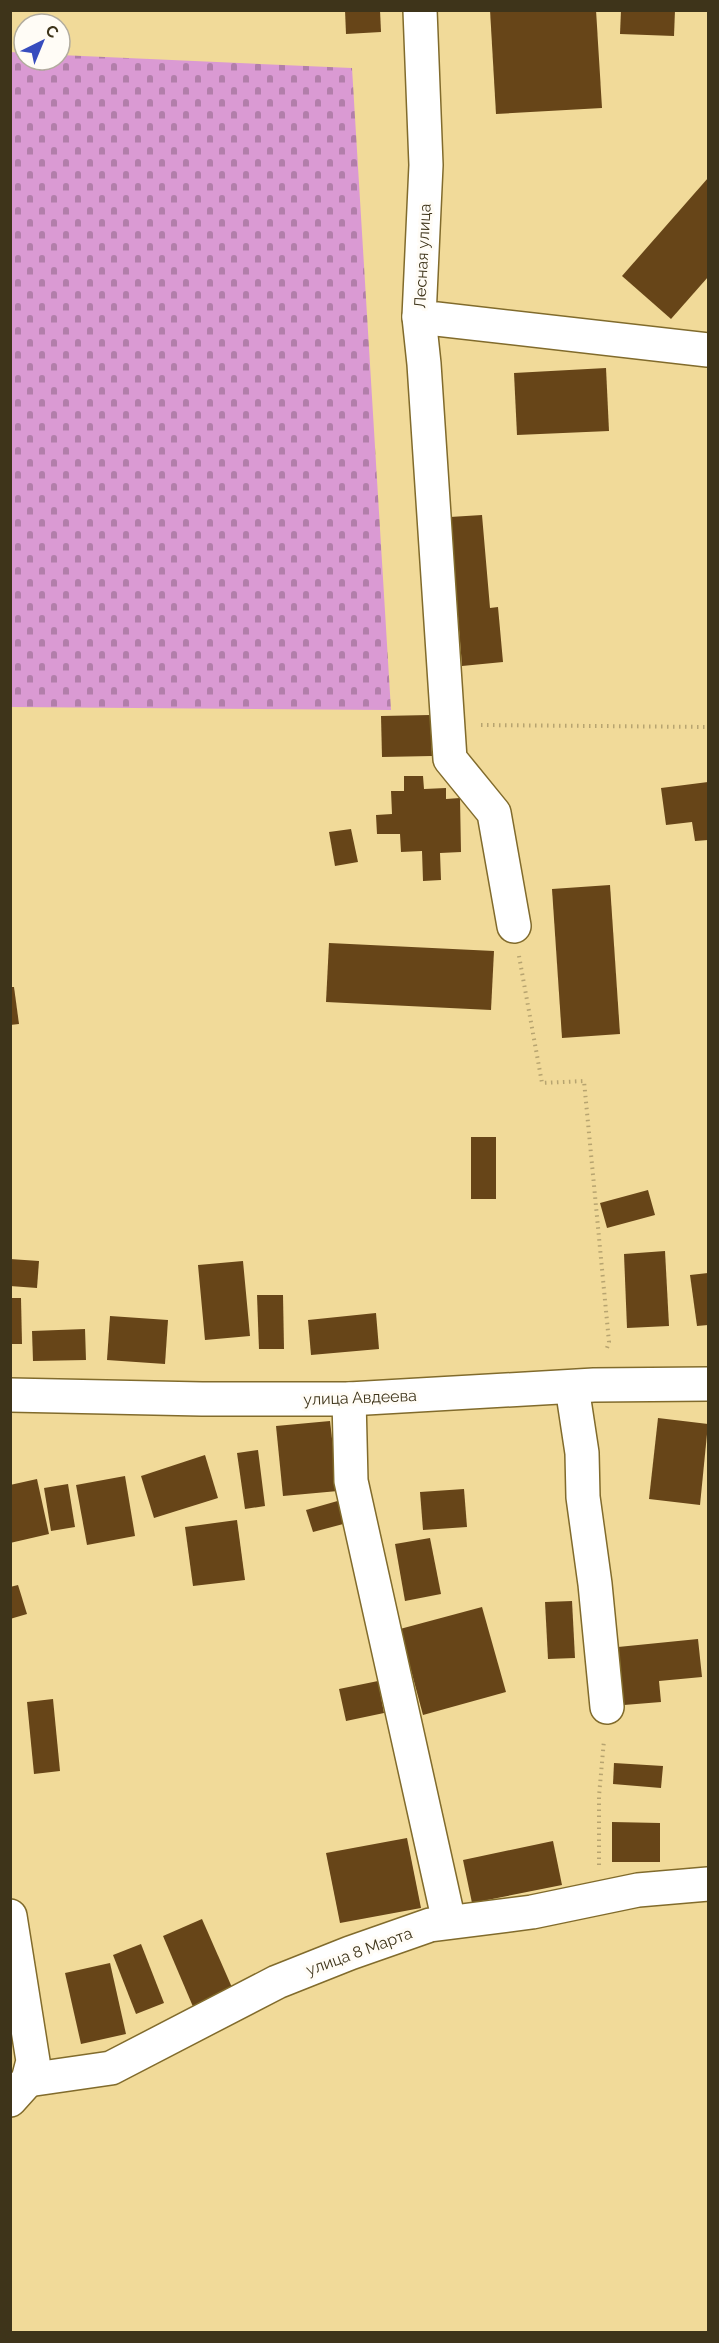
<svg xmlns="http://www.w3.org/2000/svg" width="719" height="2343" viewBox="0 0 719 2343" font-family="Raleway,sans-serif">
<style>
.cemetery{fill:url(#cemetery-stones)}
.building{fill:#674518}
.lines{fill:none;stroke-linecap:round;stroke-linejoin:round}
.minor-casing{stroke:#816b2c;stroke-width:36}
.path{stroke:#b7a470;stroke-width:4;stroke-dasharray:1.5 4.5;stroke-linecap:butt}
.minor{stroke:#fff;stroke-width:33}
.labels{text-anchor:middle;stroke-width:6;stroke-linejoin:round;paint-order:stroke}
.street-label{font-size:16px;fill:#3e341a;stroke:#fffcf6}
</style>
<defs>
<pattern id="cemetery-stones" width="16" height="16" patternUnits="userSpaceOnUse" patternTransform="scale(1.5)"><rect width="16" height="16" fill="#da9ad3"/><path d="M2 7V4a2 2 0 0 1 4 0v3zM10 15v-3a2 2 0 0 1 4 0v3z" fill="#b27eaa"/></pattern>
</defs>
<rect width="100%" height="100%" fill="#f1da99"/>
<polygon class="cemetery" points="11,52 24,53 24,60 60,60 60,55 352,68 391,710 11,707"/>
<g class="building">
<polygon points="345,10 380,10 381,32 346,34"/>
<polygon points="490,10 596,10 602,108 496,114"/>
<polygon points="621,10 675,10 674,36 620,34"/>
<polygon points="708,178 708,277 671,319 622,276"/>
<polygon points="606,368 609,431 517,435 514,373"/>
<polygon points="482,515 490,608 498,607 503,662 462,666 450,517"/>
<polygon points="430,715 432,756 382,757 381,716"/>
<polygon points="404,776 423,776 424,789 446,788 446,799 460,798 461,852 440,853 441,880 423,881 422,851 401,852 400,834 377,834 376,815 392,814 391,791 404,791"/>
<polygon points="708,782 708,840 695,841 692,822 666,825 661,788"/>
<polygon points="351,829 358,862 335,866 329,832"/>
<polygon points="610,885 620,1034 562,1038 552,889"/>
<polygon points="329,943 494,951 491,1010 326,1002"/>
<polygon points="10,987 14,987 19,1024 10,1025"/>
<rect x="471" y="1137" width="25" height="62"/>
<polygon points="648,1190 655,1215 607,1228 600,1203"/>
<polygon points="665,1251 669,1326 627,1328 624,1254"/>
<polygon points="10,1259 39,1261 37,1288 10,1286"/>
<polygon points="243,1261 250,1336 205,1340 198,1265"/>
<polygon points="708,1273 708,1325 697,1326 690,1275"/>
<polygon points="257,1295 283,1295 284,1349 259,1349"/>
<polygon points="10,1298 21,1298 22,1344 10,1344"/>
<polygon points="376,1313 379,1349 311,1355 308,1320"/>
<polygon points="110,1316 168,1320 165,1364 107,1360"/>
<polygon points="85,1329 86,1360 33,1361 32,1331"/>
<polygon points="658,1418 708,1424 700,1505 649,1499"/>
<polygon points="330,1421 338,1491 283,1496 276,1426"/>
<polygon points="258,1450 265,1506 245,1509 237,1453"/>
<polygon points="205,1455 218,1498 154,1518 141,1476"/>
<polygon points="125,1476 135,1536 87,1545 76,1485"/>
<polygon points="37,1479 49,1534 10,1543 10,1485"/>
<polygon points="68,1484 75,1527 51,1531 44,1488"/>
<polygon points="464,1489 467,1527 423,1530 420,1492"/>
<polygon points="341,1500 347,1523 313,1532 306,1510"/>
<polygon points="237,1520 245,1580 193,1586 185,1527"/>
<polygon points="430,1538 441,1594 405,1601 395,1544"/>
<polygon points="18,1585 27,1614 10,1619 10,1587"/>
<polygon points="572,1601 575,1658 548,1659 545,1602"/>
<polygon points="482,1607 506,1692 423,1715 400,1629"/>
<polygon points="698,1639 702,1677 659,1681 661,1702 624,1705 618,1647"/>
<polygon points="378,1681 384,1713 346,1721 339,1689"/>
<polygon points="53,1699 60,1771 34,1774 27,1702"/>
<polygon points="614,1763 663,1766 661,1788 613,1784"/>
<polygon points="612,1822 660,1823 660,1862 612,1862"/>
<polygon points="407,1838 421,1908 340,1923 326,1853"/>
<polygon points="553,1841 562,1885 472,1903 463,1860"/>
<polygon points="202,1919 234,1992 194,2009 163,1936"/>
<polygon points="141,1944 164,2003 136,2014 113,1955"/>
<polygon points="110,1963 126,2034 81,2044 65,1973"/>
</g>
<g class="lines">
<g class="minor-casing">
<g id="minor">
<polyline points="420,10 426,165 419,317 708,350"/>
<polyline points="419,317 424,364 450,759 494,813 514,926"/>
<polyline points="572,1387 582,1453 583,1497 595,1584 607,1707"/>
<polyline points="10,1395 202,1399 349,1399 594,1385 708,1384"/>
<polyline points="349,1399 351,1481 449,1922"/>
<polyline points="10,1916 33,2061 28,2080 10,2100"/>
<polyline points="28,2080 111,2068 277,1982 350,1953 430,1925 532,1912 638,1890 708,1884"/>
</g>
</g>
<g class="path">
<polyline points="481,725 708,727"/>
<polyline points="519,956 542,1083 584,1081 609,1342 606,1351"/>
<polyline points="599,1865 599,1796 604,1740"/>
</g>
<use href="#minor" class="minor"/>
</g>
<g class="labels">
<g class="street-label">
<text transform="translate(422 256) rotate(-87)" y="6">Лесная улица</text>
<text transform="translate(360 1397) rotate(-2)" y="6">улица Авдеева</text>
<text transform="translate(359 1951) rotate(-20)" y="6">улица 8 Марта</text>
</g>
</g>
<rect width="719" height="2343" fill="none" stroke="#3e341a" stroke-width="24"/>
<g transform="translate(42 42) rotate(43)"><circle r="28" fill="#fffcf6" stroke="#b2ac9e" stroke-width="1.5"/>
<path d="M0-4.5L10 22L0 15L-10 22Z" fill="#374cbe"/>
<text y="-9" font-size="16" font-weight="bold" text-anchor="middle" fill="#3e341a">С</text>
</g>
</svg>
